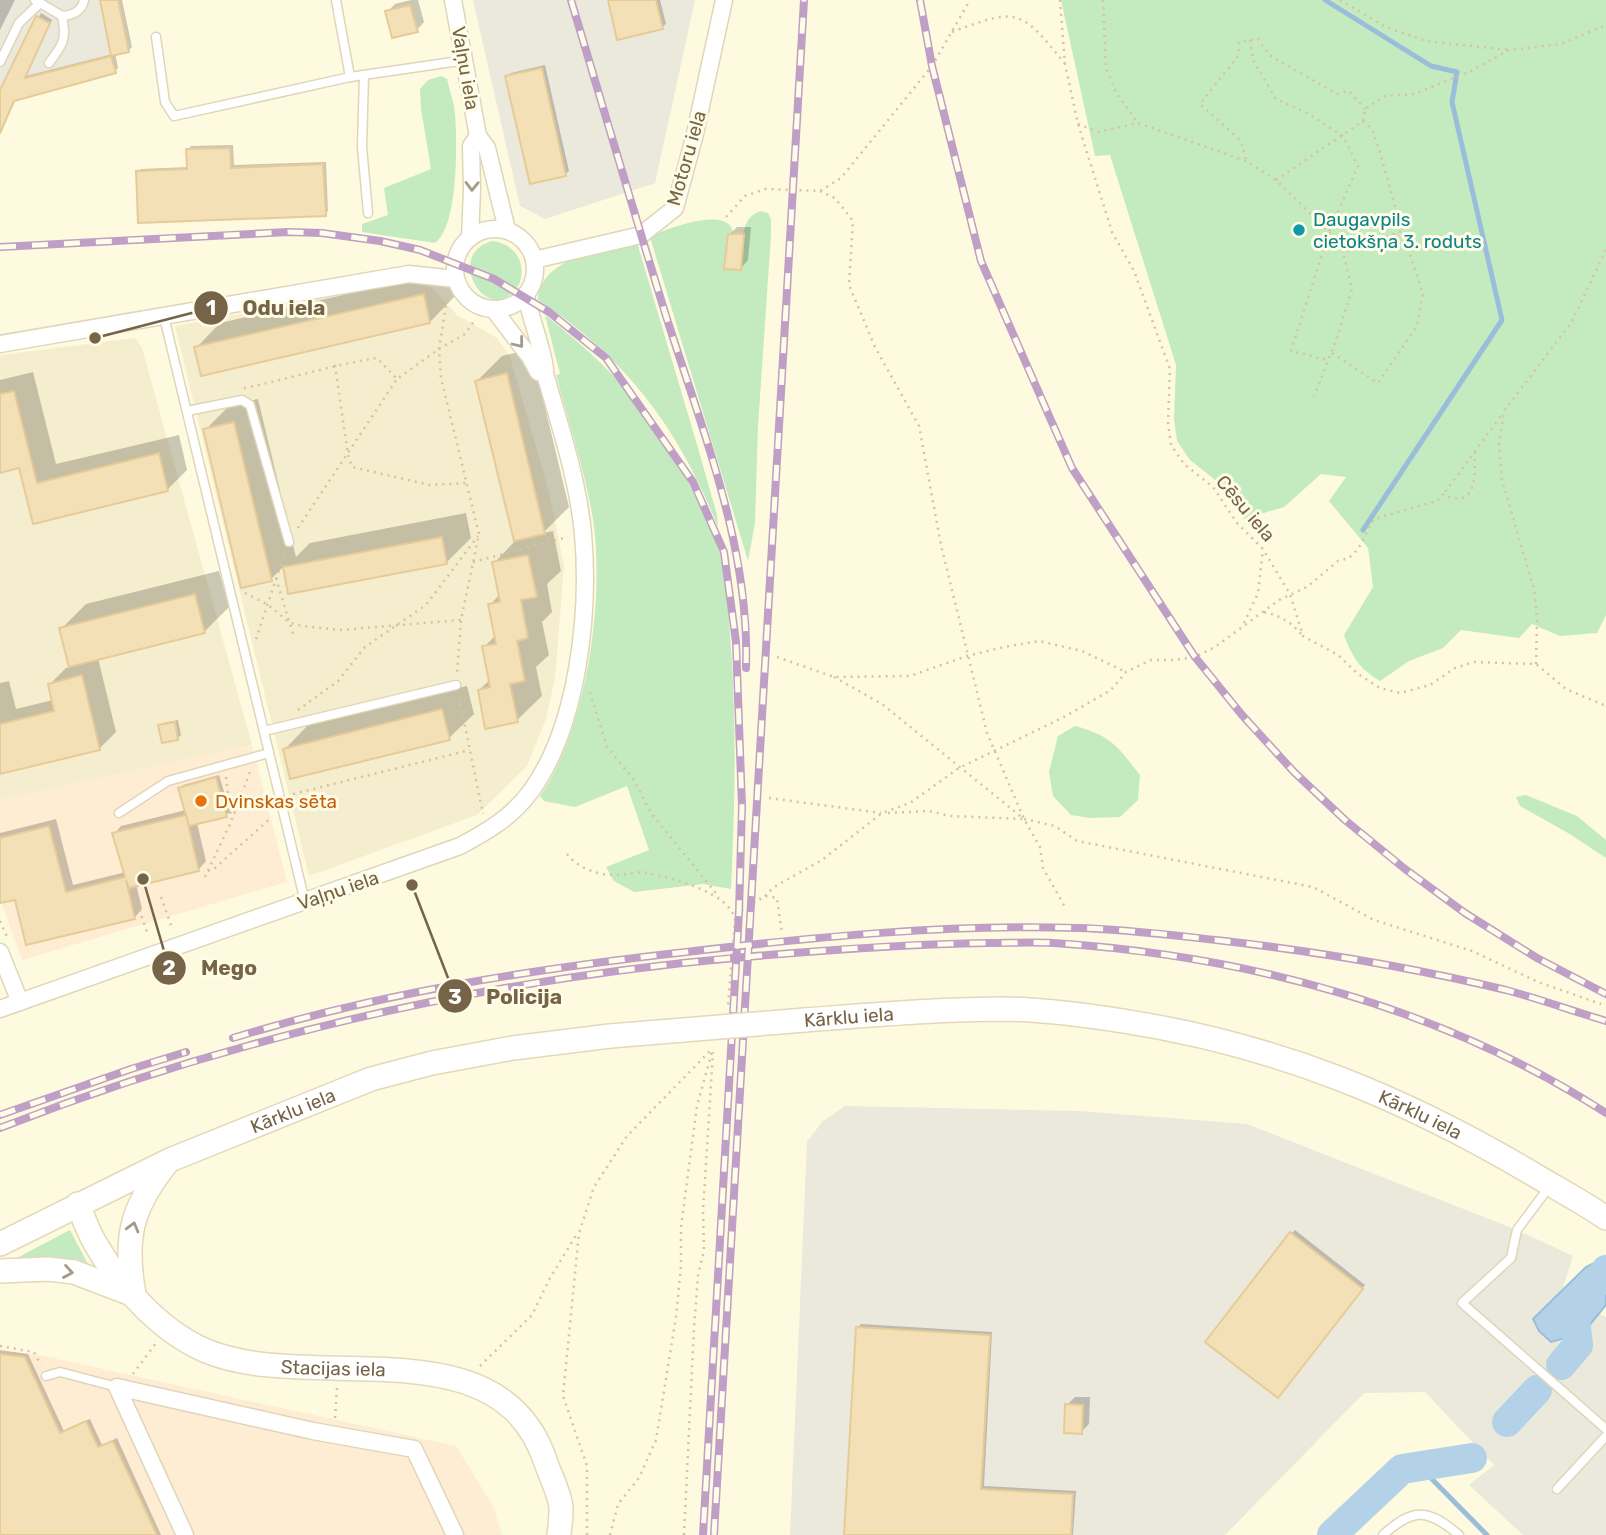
<svg xmlns="http://www.w3.org/2000/svg" width="1606" height="1535" viewBox="0 0 1606 1535" font-family="Rubik,sans-serif">
<style>
.residential{fill:#f5eece}
.commercial{fill:#feecd3}
.industrial{fill:#ebe8dc}
.green{fill:#c4ebbf}
.water{fill:#b4d2e7;stroke:#9abed9;stroke-width:2}
.shadow{fill:#0003}
.lines{fill:none;stroke-linecap:round;stroke-linejoin:round}
.stream{stroke:#9abed9;stroke-width:5}
.river{stroke:#b4d2e7;stroke-width:30}
.building{fill:#f4e0b7;stroke:#e7cb97;stroke-width:2}
.lane-casing{stroke:#dfd6b9;stroke-width:11}
.street-casing{stroke:#dfd6b9;stroke-width:19}
.secondary-casing{stroke:#e4d8b7;stroke-width:26}
.path{stroke:#d8c39a;stroke-width:2.5;stroke-dasharray:2 5;stroke-linecap:butt}
.lane{stroke:#fff;stroke-width:8}
.street{stroke:#fff;stroke-width:16}
.secondary{stroke:#fff;stroke-width:23}
.rail-casing{stroke:#bf9fc6;stroke-width:8}
.rail{stroke:#fffce7;stroke-width:5;stroke-dasharray:16;stroke-linecap:butt}
.secondary-bridge-casing{stroke:#e4d8b7;stroke-width:26;stroke-linecap:butt}
.secondary-bridge{stroke:#fff;stroke-width:23}
.oneway{stroke:#a59a87}
.culture-dot{fill:#0f9aa8;stroke:#fffce7;stroke-width:2.5}
.food-dot{fill:#e8710a;stroke:#fffce7;stroke-width:2.5}
.labels{text-anchor:middle;stroke-width:6;stroke-linejoin:round;paint-order:stroke}
.street-label{font-size:19px;fill:#756447;stroke:#fffce7}
.culture-label{font-size:19px;fill:#0d838f;stroke:#fffce7;text-anchor:start}
.food-label{font-size:19px;fill:#c56008;stroke:#fffce7;text-anchor:start}
.leader{fill:none;stroke:#756447;stroke-width:2.5}
.callout-dot{fill:#756447;stroke:#fffce7;stroke-width:2.5}
.mark-label{font-size:21px;text-anchor:middle;font-weight:bold;fill:#fff}
.callout-label{font-size:21px;text-anchor:middle;font-weight:bold;fill:#756447;stroke:#fffce7;stroke-width:6;stroke-linejoin:round;paint-order:stroke}
</style>
<rect width="100%" height="100%" fill="#fdfae0"/>
<g class="residential">
<polygon points="414,282 431,287 457,315 497,338 510,357 549,492 564,566 555,678 546,719 527,766 477,815 309,876 175,326"/>
<polygon points="135,338 142,348 252,745 0,800 0,355"/>
</g>
<g class="commercial">
<polygon points="252,745 287,882 22,960 0,899 0,800"/>
<polygon points="0,1351 34,1354 456,1446 493,1506 502,1535 0,1535"/>
</g>
<g class="industrial">
<polygon points="0,0 118,0 129,52 112,56 116,73 14,101 0,133"/>
<polygon points="473,0 695,0 655,183 545,219 520,206"/>
<polygon points="845,1106 1079,1111 1247,1124 1517,1230 1573,1256 1561,1294 1606,1317 1606,1535 1523,1535 1469,1485 1494,1465 1425,1392 1364,1393 1225,1535 790,1535 807,1142 822,1122"/>
</g>
<g class="green">
<path d="M1061,0H1606V615L1597,633L1560,636L1532,624L1519,638L1461,630L1443,648L1409,661L1380,681C1360,669 1352,657 1344,635L1373,587L1368,548L1329,501L1346,477L1321,474L1284,507L1244,519L1219,483L1190,460L1177,441L1174,419L1176,365L1110,155L1095,156Z"/>
<path d="M441,76L447,79C449,88 452,97 454,106C458,133 459,227 435,243L362,232V224L388,215L384,188L431,169L421,109L420,89L428,80Z"/>
<path d="M761,211L768,213L771,219V235L758,426L755,523L748,561L650,237C665,229 732,204 733,234L728,235L724,268L741,270C744,249 737,218 761,211Z"/>
<path d="M636,239L698,448L717,515L718,527C684,443 644,382 573,325C562,316 549,308 538,300C538,259 605,249 636,239Z"/>
<path d="M492,241C511,243 525,258 521,278C520,284 517,288 513,292C486,323 444,255 492,241Z"/>
<path d="M545,315C617,372 663,422 700,507C708,524 717,542 722,561C728,584 728,611 730,635C737,719 735,804 731,889L703,884L634,892L614,881L606,867L649,850L627,786L575,807L544,801L540,796C587,729 605,599 593,519C585,471 569,423 556,375L560,374Z"/>
<path d="M1075,726C1112,736 1117,746 1140,775L1138,800L1120,817L1090,818L1071,815L1053,796L1049,772L1058,736Z"/>
<polygon points="1526,795 1577,816 1606,840 1606,858 1568,833 1520,806 1516,797"/>
<polygon points="70,1230 90,1268 11,1261"/>
</g>
<polygon class="water" points="1606,1257 1606,1305 1583,1333 1551,1342 1539,1331 1533,1319 1586,1267"/>
<g class="shadow">
<polygon points="0,0 15,0 0,30"/>
<polygon points="101,0 122,0 132,47 129,50 115,53 118,68 115,71 16,98 0,135 0,96 41,13 52,20 26,76 113,54"/>
<polygon points="411,0 418,0 424,22 417,30 387,12 395,4"/>
<polygon points="609,0 660,0 666,24 662,27"/>
<polygon points="545,65 569,171 565,174 507,76 511,73"/>
<polygon points="233,145 234,165 326,162 328,211 325,214 138,172 141,169 189,167 188,150 191,146"/>
<polygon points="737,227 751,227 748,260 741,268 729,235"/>
<polygon points="448,271 454,297 430,322 196,348 220,323"/>
<polygon points="531,349 569,507 543,533 553,531 561,571 547,584 552,612 542,622 549,655 536,667 542,696 517,720 479,690 490,680 484,647 496,635 490,605 500,594 494,563 515,541 477,381 502,356"/>
<polygon points="33,372 56,464 179,435 187,470 167,490 34,522 21,466 0,471 0,380"/>
<polygon points="258,399 296,557 310,543 466,513 471,538 446,563 290,592 285,565 271,579 205,430 230,405"/>
<polygon points="219,571 229,607 204,632 98,658 116,732 99,749 0,772 0,683 9,681 16,709 53,700 50,684 66,668 71,667 61,629 86,604"/>
<polygon points="467,686 474,714 449,738 285,749 309,724"/>
<polygon points="178,720 181,735 178,738 160,726 163,723"/>
<polygon points="219,775 230,812 226,815 197,823 206,861 199,869 136,884 142,909 135,917 16,897 0,893 0,833 56,819 73,885 126,872 114,834 121,826 186,810 180,788 183,785"/>
<polygon points="1295,1230 1365,1285 1281,1393 1292,1233"/>
<polygon points="861,1324 992,1332 984,1486 1076,1491 1073,1535 846,1535 857,1328"/>
<polygon points="0,1350 28,1354 64,1431 90,1419 102,1445 117,1438 161,1535 0,1535"/>
<polygon points="1075,1397 1090,1397 1089,1424 1081,1432 1067,1405"/>
</g>
<g class="lines">
<g class="stream">
<polyline points="1325,0 1431,66 1457,72 1452,102 1502,320 1363,530"/>
<polyline points="1419,1466 1487,1535"/>
</g>
<g class="river">
<polyline points="1561,1365 1578,1345 1574,1310 1606,1270"/>
<polyline points="1507,1422 1537,1390"/>
<polyline points="1332,1535 1402,1469 1472,1458"/>
</g>
</g>
<g class="building">
<polygon points="100,0 118,0 129,52 111,56"/>
<polygon points="608,0 656,0 663,29 617,40"/>
<polygon points="410,5 418,32 392,38 385,11"/>
<polygon points="36,16 50,23 25,78 111,56 116,73 14,101 0,133 0,90"/>
<polygon points="542,68 566,176 530,184 505,76"/>
<polygon points="230,148 231,168 323,164 326,216 138,223 136,171 187,169 186,149"/>
<polygon points="728,234 744,234 741,270 724,269"/>
<polygon points="424,294 430,323 201,376 194,347"/>
<polygon points="507,373 545,534 514,541 475,381"/>
<polygon points="14,391 37,483 159,453 168,491 33,524 19,468 0,473 0,394"/>
<polygon points="234,422 272,581 241,588 203,429"/>
<polygon points="442,537 447,564 288,594 283,567"/>
<polygon points="528,555 537,597 521,600 528,638 517,641 525,681 510,684 518,722 485,729 478,690 490,687 482,646 496,644 488,604 500,602 492,562"/>
<polygon points="195,594 205,633 69,667 59,628"/>
<polygon points="82,675 100,750 0,774 0,724 54,711 48,684"/>
<polygon points="442,709 450,740 290,779 283,749"/>
<polygon points="175,722 178,740 162,743 158,725"/>
<polygon points="216,777 227,817 189,826 178,788"/>
<polygon points="186,815 199,871 129,888 126,880 135,919 26,945 15,900 0,903 0,838 49,826 66,892 125,877 112,833"/>
<polygon points="1290,1232 1363,1289 1278,1398 1205,1342"/>
<polygon points="856,1327 990,1335 981,1489 1073,1494 1071,1535 844,1535"/>
<polygon points="0,1354 25,1357 60,1433 86,1421 98,1447 113,1441 157,1535 0,1535"/>
<polygon points="1065,1404 1083,1405 1082,1434 1064,1433"/>
</g>
<g class="lines">
<g class="lane-casing">
<g id="lane">
<path d="M35,0L62,16C72,15 82,12 84,0"/>
<polyline points="336,0 350,77"/>
<polyline points="156,37 165,102 174,116 350,77 466,60"/>
<polyline points="0,62 19,23 40,3"/>
<path d="M49,63C63,45 67,39 62,16"/>
<polyline points="364,75 362,147 368,213"/>
<polyline points="164,317 305,902"/>
<polyline points="187,411 242,400 250,405 289,542"/>
<polyline points="264,731 456,685"/>
<polyline points="119,813 168,781 269,753"/>
<polyline points="1549,1187 1517,1230 1511,1258 1462,1303 1606,1429"/>
<polyline points="46,1376 60,1372 117,1387"/>
<polyline points="1557,1489 1606,1436"/>
<path d="M1383,1535C1414,1507 1428,1509 1459,1535"/>
</g>
</g>
<g class="street-casing">
<g id="street">
<polyline points="453,0 478,136 487,148 507,230"/>
<circle cx="495" cy="269" r="40"/>
<polyline points="470,238 472,189 471,146 478,136"/>
<polyline points="534,260 641,235 675,208 694,138 724,0"/>
<polyline points="494,310 530,357 538,372 545,374"/>
<polyline points="0,344 409,274 455,279"/>
<polyline points="0,952 20,1002"/>
<path d="M0,1009L460,846C488,831 512,817 531,791C578,726 590,613 583,534C578,480 560,426 545,374C547,363 529,312 526,296"/>
<polyline points="185,1535 117,1387 313,1431 414,1449 455,1535"/>
</g>
</g>
<g class="secondary-casing">
<g id="secondary">
<path id="s1" d="M805,1020C872,1015 939,1009 1007,1009C1045,1010 1085,1015 1123,1021C1277,1045 1404,1097 1538,1177C1560,1190 1584,1203 1606,1218"/>
<path id="s2" d="M78,1204C83,1217 88,1231 95,1243C119,1285 159,1330 204,1350C309,1396 500,1320 546,1463C551,1477 560,1494 561,1508C561,1517 560,1526 559,1535"/>
<path id="s3" d="M0,1244L170,1160L371,1079L432,1063L513,1048L610,1036"/>
<polyline points="0,1271 48,1269 74,1272 129,1293"/>
<path d="M134,1294C124,1239 131,1208 166,1164"/>
</g>
</g>
<g class="path">
<polyline points="1060,0 1065,64 1078,124 1112,232 1134,271 1170,369 1168,423 1171,445 1184,464 1213,487 1237,523 1263,549 1290,594 1303,636 1338,655 1358,674 1380,688 1400,693 1430,685 1455,668 1474,662 1536,664 1566,689 1606,706"/>
<polyline points="1103,0 1106,68 1117,94 1138,123"/>
<polyline points="1340,0 1386,27 1426,41 1509,50"/>
<path d="M952,32C1018,7 1021,9 1065,64"/>
<polyline points="1250,40 1253,60 1276,99 1309,114 1343,136 1358,166 1329,232 1291,351 1327,360"/>
<polyline points="1363,121 1372,129 1380,152 1402,231"/>
<polyline points="1078,124 1098,132 1138,123 1246,161 1276,180 1329,232 1343,252 1352,289 1336,341 1314,396"/>
<polyline points="1246,159 1241,141 1200,104 1238,56 1239,42 1258,39 1269,55 1337,94 1349,91 1365,109"/>
<polyline points="1276,180 1363,121 1365,109 1385,96 1414,94 1471,71 1509,50 1561,44 1606,25"/>
<polyline points="820,191 835,198 853,221 849,285 875,347 919,426 941,545 987,733 1024,819 1040,847 1043,868 1065,907"/>
<polyline points="726,217 745,196 765,189 820,191 841,178 932,66 970,0"/>
<polyline points="447,299 439,349 441,378 479,534 461,620 457,673"/>
<polyline points="1332,353 1378,383 1417,326 1423,294 1402,231 1343,252"/>
<polyline points="335,365 348,455 352,467 430,485 466,483"/>
<path d="M244,388C289,379 332,365 377,358L397,379L439,349L465,334L474,321"/>
<path d="M1475,452C1474,471 1479,506 1449,497L1446,491L1503,413"/>
<polyline points="298,528 397,379"/>
<polyline points="473,562 568,537"/>
<polyline points="276,578 293,634"/>
<polyline points="245,593 267,604 290,623 303,626 340,630 461,620"/>
<path d="M1264,612C1281,616 1291,622 1302,635"/>
<polyline points="1244,623 1258,593 1263,549"/>
<polyline points="256,639 285,552"/>
<polyline points="777,657 834,677 910,676 967,656 1004,647 1039,641 1082,651 1126,672"/>
<polyline points="1536,664 1537,620 1534,589 1502,480 1499,446 1504,411 1571,323 1606,250"/>
<polyline points="834,677 882,704 1024,819 1055,826 1077,841 1313,887 1374,920 1472,951 1538,982 1601,1004"/>
<polyline points="590,692 607,747 634,780 651,813 719,897"/>
<polyline points="459,697 483,814"/>
<polyline points="298,710 338,681 365,647 426,605 478,536"/>
<polyline points="226,777 231,819"/>
<polyline points="293,794 470,750"/>
<polyline points="769,798 881,813"/>
<polyline points="888,813 929,811 950,816 1024,819"/>
<path d="M567,854C578,868 597,875 615,875C626,875 637,871 648,873C672,878 731,893 735,920L728,1006"/>
<polyline points="208,871 215,868 272,817"/>
<polyline points="205,877 231,822 250,772"/>
<polyline points="765,896 774,887 822,860 882,813 910,803 959,768 1064,717 1111,690 1126,672 1151,660 1175,660 1195,657 1215,647 1279,600 1307,587 1338,561 1349,558 1358,549 1374,519 1437,501 1446,491"/>
<polyline points="161,897 172,928"/>
<polyline points="137,903 148,935"/>
<polyline points="735,912 739,912 765,896 777,898 782,934"/>
<polyline points="0,921 7,937"/>
<polyline points="0,1346 34,1352 41,1365"/>
<polyline points="480,1366 532,1315 550,1278 578,1232"/>
<polyline points="133,1374 156,1343"/>
<polyline points="335,1418 337,1388"/>
<polyline points="587,1535 587,1466 563,1396 579,1233 594,1187 627,1136 710,1051"/>
<polyline points="610,1535 618,1504 639,1478 656,1440 676,1317 681,1266 681,1227 697,1106 713,1048"/>
<polyline points="684,1535 694,1327 698,1276 704,1250 703,1211 713,1052"/>
</g>
<use href="#lane" class="lane"/>
<use href="#street" class="street"/>
<use href="#secondary" class="secondary"/>
<g class="rail-casing">
<g id="rail">
<path d="M571,0C603,107 634,213 667,319C703,432 750,548 746,668"/>
<polyline points="920,0 932,66 981,261 1072,468 1195,657 1242,715 1294,772 1345,820 1405,869 1465,913 1537,958 1606,994"/>
<polyline points="0,247 288,232 322,233 380,241 420,250 494,279 549,312 606,358 693,482 724,552 736,642 742,806 739,912 703,1535"/>
<path d="M233,1038C380,993 533,969 686,952C815,937 947,924 1077,928C1123,929 1170,935 1216,940C1314,951 1410,967 1506,990C1539,999 1573,1011 1606,1021"/>
<polyline points="0,1115 131,1069 186,1052"/>
<path d="M0,1128C239,1035 490,979 745,957C826,950 906,944 987,943C1009,943 1031,942 1053,943C1245,955 1444,1008 1606,1113"/>
<polyline points="714,1535 804,0"/>
</g>
</g>
<use href="#rail" class="rail"/>
<g class="secondary-bridge-casing">
<polyline id="secondary-bridge" points="610,1036 805,1020"/>
</g>
<use href="#secondary-bridge" class="secondary-bridge"/>
</g>
<defs><path id="oneway-chevron" d="M-2-3.5L2.5 0L-2 3.5" fill="none" stroke-width="1.6" stroke-linecap="round" stroke-linejoin="round" transform="scale(1.75)"/></defs>
<g class="oneway">
<use href="#oneway-chevron" transform="translate(472 186) rotate(91)"/>
<use href="#oneway-chevron" transform="translate(519 343) rotate(52)"/>
<use href="#oneway-chevron" transform="translate(133 1227) rotate(-75)"/>
<use href="#oneway-chevron" transform="translate(68 1272) rotate(10)"/>
</g>
<circle class="culture-dot" cx="1299" cy="230" r="7"/>
<circle class="food-dot" cx="201" cy="801" r="7"/>
<g class="labels">
<g class="street-label">
<text transform="translate(466 68) rotate(80)" y="7">Vaļņu iela</text>
<text transform="translate(686 158) rotate(-74)" y="7">Motoru iela</text>
<text transform="translate(1246 508) rotate(50)" y="7">Cēsu iela</text>
<text transform="translate(338 890) rotate(-19)" y="7">Vaļņu iela</text>
<text dy="7" stroke="none"><textPath href="#s1" startOffset="44">Kārklu iela</textPath></text>
<text dy="7" stroke="none"><textPath href="#s3" startOffset="322">Kārklu iela</textPath></text>
<text dy="7" stroke="none"><textPath href="#s1" startOffset="632">Kārklu iela</textPath></text>
<text dy="7" stroke="none"><textPath href="#s2" startOffset="329">Stacijas iela</textPath></text>
</g>
<g class="culture-label">
<text x="1313" y="226">Daugavpils<tspan x="1313" dy="22">cietokšņa 3. roduts</tspan></text>
</g>
<g class="food-label">
<text x="215" y="808">Dvinskas sēta</text>
</g>
</g>
<path class="leader" d="M95 338L211 308M143 879L169 968M412 885L455 996"/>
<g class="callout-dot">
<circle cx="95" cy="338" r="7"/>
<circle cx="143" cy="879" r="7"/>
<circle cx="412" cy="885" r="7"/>
<circle cx="211" cy="308" r="18"/>
<circle cx="169" cy="968" r="18"/>
<circle cx="455" cy="996" r="18"/>
</g>
<g class="mark-label">
<text x="211" y="315">1</text>
<text x="169" y="975">2</text>
<text x="455" y="1004">3</text>
</g>
<g class="callout-label">
<text x="284" y="315">Odu iela</text>
<text x="229" y="975">Mego</text>
<text x="524" y="1004">Policija</text>
</g>
</svg>
